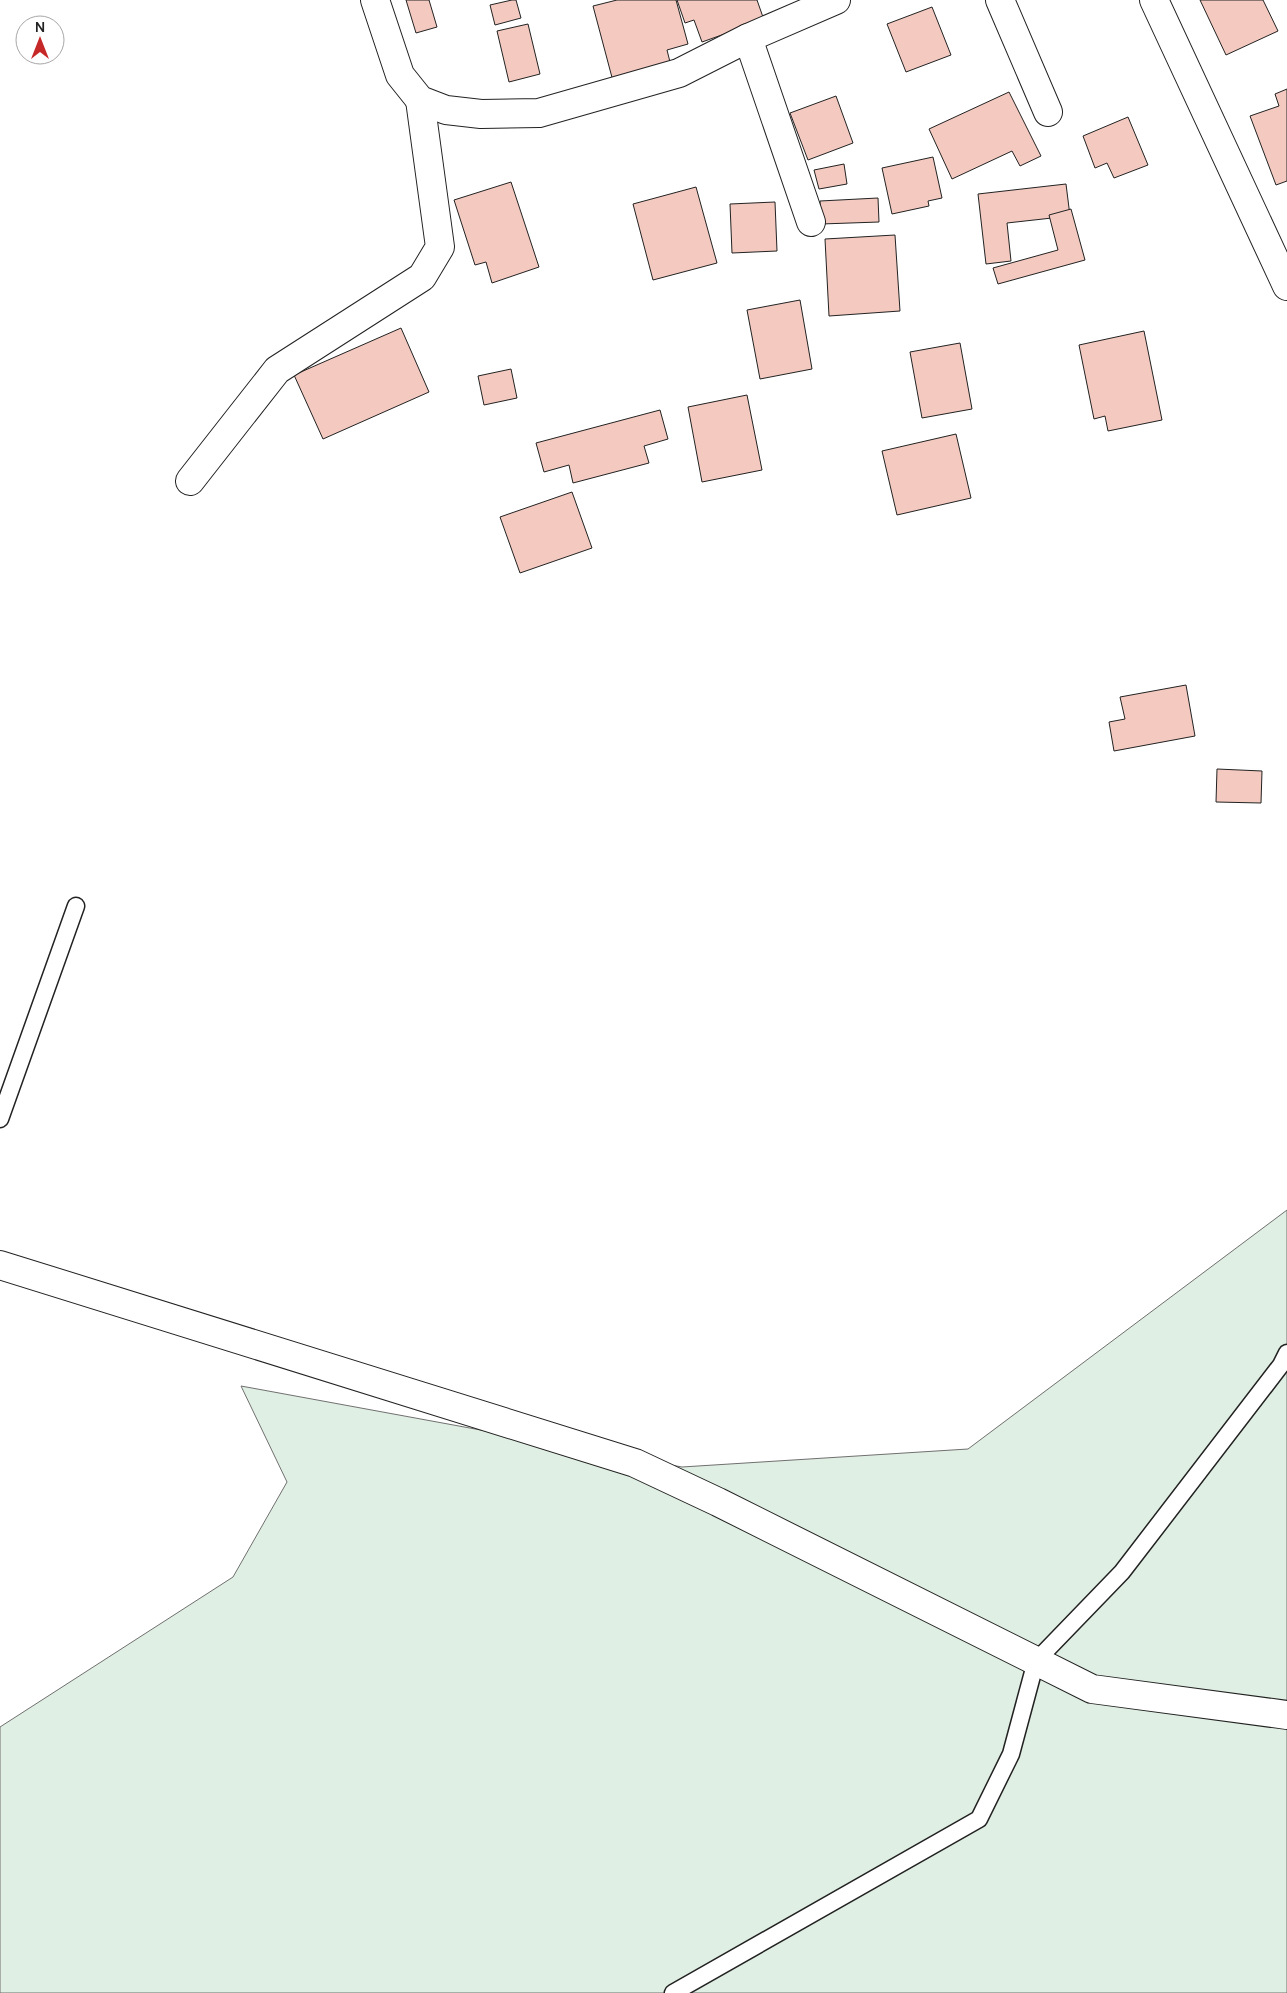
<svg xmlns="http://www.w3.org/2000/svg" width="1287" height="1993" viewBox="0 0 1287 1993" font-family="Manrope,sans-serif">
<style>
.green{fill:#e0efe3;stroke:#6f6f6f}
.building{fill:#f3c9c0;stroke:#222}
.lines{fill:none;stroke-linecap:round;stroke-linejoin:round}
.lane-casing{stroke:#222;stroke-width:19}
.street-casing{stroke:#222;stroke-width:30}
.lane{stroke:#fff;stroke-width:16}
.street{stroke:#fff;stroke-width:28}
</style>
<rect width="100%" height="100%" fill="#fff"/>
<polygon class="green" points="1287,1210 1287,1993 0,1993 0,1727 233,1577 287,1482 241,1386 682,1467 968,1449"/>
<g class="building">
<polygon points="406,0 429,0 437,27 416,33"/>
<polygon points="512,0 516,0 521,18 495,25 490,5"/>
<polygon points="617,0 676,0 688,44 667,50 672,70 614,85 593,6"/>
<polygon points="677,0 757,0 764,20 702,42 694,20 685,23"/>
<polygon points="1200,0 1263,0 1278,31 1226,55"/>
<polygon points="932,7 951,55 906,72 887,24"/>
<polygon points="528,24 540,74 509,82 497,31"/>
<polygon points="1287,89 1287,181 1276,185 1250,116 1279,106 1275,94"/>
<polygon points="1009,92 1041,156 1020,166 1012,151 952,179 929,129"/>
<polygon points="836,96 853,143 808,160 790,113"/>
<polygon points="1128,117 1148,165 1114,178 1107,163 1095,168 1083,136"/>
<polygon points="933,157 942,198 928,201 929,206 892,214 882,168"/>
<polygon points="844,164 847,184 819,189 814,170"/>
<polygon points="511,182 539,267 492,283 486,262 475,265 454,200"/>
<polygon points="1066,184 1070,216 1007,223 1011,261 986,264 978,194"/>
<polygon points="696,187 717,263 653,280 633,204"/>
<polygon points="878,198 879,222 821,224 820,201"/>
<polygon points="775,202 777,251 732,253 730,204"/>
<polygon points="1071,209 1085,260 998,284 993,268 1058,250 1049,215"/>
<polygon points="895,235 900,311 829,316 825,239"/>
<polygon points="800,300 812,369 760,379 747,310"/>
<polygon points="401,328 429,392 323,439 294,375"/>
<polygon points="1144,331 1162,420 1108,431 1105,416 1094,419 1079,345"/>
<polygon points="960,343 972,409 922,418 910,352"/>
<polygon points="511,369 517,398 484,405 478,376"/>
<polygon points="747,395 762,470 702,482 688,407"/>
<polygon points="660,410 668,439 644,446 649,463 573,483 569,465 544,472 536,443"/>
<polygon points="956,434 971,498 897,515 882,451"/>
<polygon points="572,492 592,548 520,573 500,517"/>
<polygon points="1186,685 1195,736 1114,751 1109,722 1125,719 1120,697"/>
<polygon points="1217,769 1262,771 1261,803 1216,802"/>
</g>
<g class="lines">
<g class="lane-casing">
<g id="lane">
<polyline points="0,1119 76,906"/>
<polyline points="673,1993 979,1819 1011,1754 1036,1661 1122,1572 1281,1365 1287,1353"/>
</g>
</g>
<g class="street-casing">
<g id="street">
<polyline points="375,0 400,75 420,100 446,110 481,114 539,113 679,73 748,38 836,0"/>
<polyline points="1000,0 1048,112"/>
<polyline points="1154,0 1287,286"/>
<polyline points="748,38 811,222"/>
<polyline points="190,481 277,370 422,277 440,247 420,100"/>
<polyline points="0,1265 635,1463 718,1502 1092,1689 1287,1715"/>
</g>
</g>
<use href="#lane" class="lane"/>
<use href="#street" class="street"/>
</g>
<g transform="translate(40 40)"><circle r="24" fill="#ffffff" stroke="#a7a7a7"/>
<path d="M0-4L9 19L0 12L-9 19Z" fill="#c62828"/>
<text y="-8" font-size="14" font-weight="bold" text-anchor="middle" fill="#222222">N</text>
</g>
</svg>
